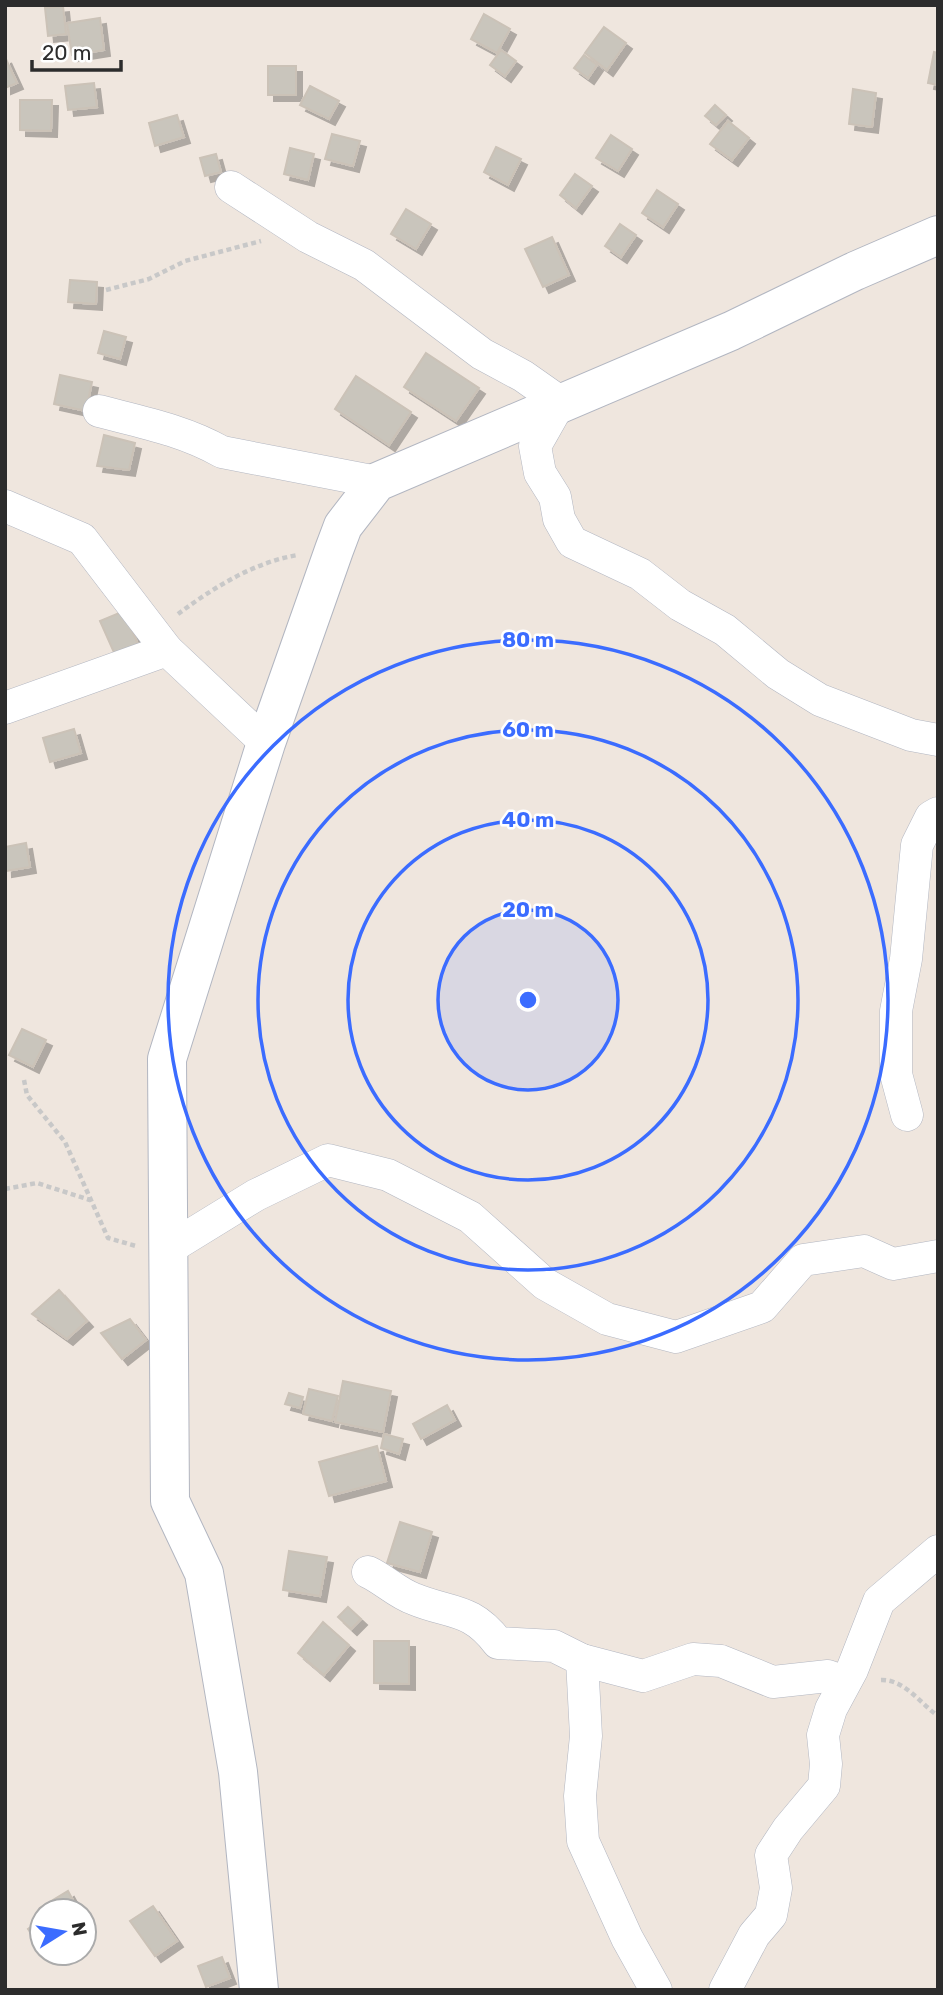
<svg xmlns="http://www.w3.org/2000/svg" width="943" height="1995" viewBox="0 0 943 1995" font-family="Rubik,sans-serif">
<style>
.building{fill:#c9c5bc;stroke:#cbc2b7;stroke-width:2;filter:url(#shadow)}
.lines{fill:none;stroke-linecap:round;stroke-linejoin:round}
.minor-casing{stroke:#b2b6c1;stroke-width:33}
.tertiary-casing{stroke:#b2b6c1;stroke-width:40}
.path{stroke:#c8c8c8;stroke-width:4.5;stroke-dasharray:5 3.5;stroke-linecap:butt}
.minor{stroke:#fff;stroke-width:32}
.tertiary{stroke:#fff;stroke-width:38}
.ring{fill:none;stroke:#3b6cff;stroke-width:3.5}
.centre{fill:#3b6cff;stroke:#fff;stroke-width:3.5}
.ring-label{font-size:21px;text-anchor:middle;font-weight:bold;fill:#3b6cff;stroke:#fff;stroke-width:5;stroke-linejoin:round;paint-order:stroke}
</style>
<defs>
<filter id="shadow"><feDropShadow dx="6" dy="6" stdDeviation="0" flood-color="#0004"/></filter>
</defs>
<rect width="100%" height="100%" fill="#efe6de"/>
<g class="building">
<polygon points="63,6 66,34 48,36 45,8"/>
<polygon points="484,14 510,29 497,53 471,39"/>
<polygon points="100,18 104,50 72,55 67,23"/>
<polygon points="604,27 626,43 607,70 585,53"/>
<polygon points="501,50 516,61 505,76 490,65"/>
<polygon points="934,52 938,53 938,85 928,83"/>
<polygon points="584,55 597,65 588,78 574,68"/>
<polygon points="5,57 17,83 5,88"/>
<rect x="268" y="66" width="28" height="29"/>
<polygon points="94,83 97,107 68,110 65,86"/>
<polygon points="310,86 339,101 329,119 300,105"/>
<polygon points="853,89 876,93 872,127 849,124"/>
<polygon points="20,100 52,100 51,131 20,130"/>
<polygon points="715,105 726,115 716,125 705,116"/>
<polygon points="177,115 184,137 155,146 149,123"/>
<polygon points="728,121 749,138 732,160 710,144"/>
<polygon points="332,134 360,141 353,166 325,159"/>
<polygon points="611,135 632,149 618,171 596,158"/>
<polygon points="496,147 521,159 508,185 484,172"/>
<polygon points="290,148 314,154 308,180 284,174"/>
<polygon points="216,154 221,172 205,176 200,158"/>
<polygon points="575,174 592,186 576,208 560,195"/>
<polygon points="657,190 678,204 663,227 642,213"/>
<polygon points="406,209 431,224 416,249 391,234"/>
<polygon points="620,224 636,235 621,257 605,246"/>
<polygon points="552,237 569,275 543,287 525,249"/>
<polygon points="70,280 97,282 96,304 68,302"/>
<polygon points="104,331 126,337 120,359 98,353"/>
<polygon points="426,353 479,388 456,421 404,387"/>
<polygon points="60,375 92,382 86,411 54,404"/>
<polygon points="356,376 411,412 389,445 335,409"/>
<polygon points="104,435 135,443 129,470 97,466"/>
<polygon points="124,611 139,647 116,657 100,621"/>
<polygon points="74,729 81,753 50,762 43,738"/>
<polygon points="26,843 30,867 6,871 5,847"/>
<polygon points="22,1029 46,1040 33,1067 9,1055"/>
<polygon points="59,1290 87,1321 67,1339 32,1314"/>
<polygon points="130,1319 146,1340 122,1359 101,1333"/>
<polygon points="343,1381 391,1391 383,1432 335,1422"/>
<polygon points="309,1389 338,1396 332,1421 303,1414"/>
<polygon points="289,1393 303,1397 300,1408 285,1404"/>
<polygon points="447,1405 455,1420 421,1439 413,1424"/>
<polygon points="384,1434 403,1439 399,1454 381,1448"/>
<polygon points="377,1446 386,1481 329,1496 319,1462"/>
<polygon points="400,1522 432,1532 420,1572 387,1563"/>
<polygon points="289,1551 327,1557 320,1596 283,1590"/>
<polygon points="348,1607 361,1619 351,1629 338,1617"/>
<polygon points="323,1622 349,1645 324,1675 298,1653"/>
<polygon points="374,1641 409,1641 409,1684 374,1683"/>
<polygon points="68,1891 79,1911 42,1912 40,1908"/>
<polygon points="153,1906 177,1941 155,1956 130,1921"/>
<polygon points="40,1920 42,1938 37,1942 28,1929"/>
<polygon points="222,1957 230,1978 206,1987 198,1966"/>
</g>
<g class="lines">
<g class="minor-casing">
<g id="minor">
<polyline points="231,187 308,237 364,265 482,354 523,376 560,402 535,446 540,473 555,497 559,519 572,542 640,574 680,605 725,630 778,674 820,700 911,735 938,740"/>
<path d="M99,411C141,422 183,430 222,452L377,482"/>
<polyline points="5,506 82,539 167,650"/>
<polyline points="5,708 167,650 266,743"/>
<polyline points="907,1115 896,1074 896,1011 906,959 917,845 931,817 938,813"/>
<polyline points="168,1249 256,1195 328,1160 388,1175 470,1217 545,1284 607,1319 676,1337 762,1307 803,1260 864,1251 893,1264 938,1256"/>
<path d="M368,1572C385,1580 397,1593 414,1599C450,1614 471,1607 498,1643L554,1646L582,1660L643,1676L693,1659L721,1661L773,1682L828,1676L845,1682"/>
<polyline points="582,1660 586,1736 580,1796 583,1841 627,1938 656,1990"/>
<polyline points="725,1990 754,1935 771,1915 776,1888 771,1855 788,1829 824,1786 826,1764 823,1735 831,1709 852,1670 879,1601 938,1551"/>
</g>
</g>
<g class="tertiary-casing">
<polyline id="tertiary" points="259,1990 238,1772 204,1573 170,1501 167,1059 266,743 334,550 343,526 377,482 731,331 855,271 938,235"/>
</g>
<g class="path">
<polyline points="106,290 149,279 185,261 261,241"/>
<path d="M178,614C213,588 254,562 298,555"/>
<polyline points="24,1080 27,1095 65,1142 108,1238 136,1246"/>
<polyline points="5,1189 37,1183 90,1200"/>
<path d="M881,1680C904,1679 921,1704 938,1716"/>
</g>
<use href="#minor" class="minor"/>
<use href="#tertiary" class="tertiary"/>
</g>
<circle cx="528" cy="1000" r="90" fill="#3b6cff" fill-opacity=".12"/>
<g class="ring">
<circle cx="528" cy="1000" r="90"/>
<circle cx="528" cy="1000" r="180"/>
<circle cx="528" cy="1000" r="270"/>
<circle cx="528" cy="1000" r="360"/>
</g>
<circle cx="528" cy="1000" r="10" class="centre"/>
<g class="ring-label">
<text x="528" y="647">80 m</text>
<text x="528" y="737">60 m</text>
<text x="528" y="827">40 m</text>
<text x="528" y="917">20 m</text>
</g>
<rect width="943" height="1995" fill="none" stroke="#2c2c2c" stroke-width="14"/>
<g transform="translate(63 1932) rotate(79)"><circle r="33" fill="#ffffff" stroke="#ababab" stroke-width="2"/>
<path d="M0-5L12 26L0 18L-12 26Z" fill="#3b6cff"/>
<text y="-10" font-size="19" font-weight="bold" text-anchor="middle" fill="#2c2c2c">N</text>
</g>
<path d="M32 60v10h89v-10" fill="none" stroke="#2c2c2c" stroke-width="3.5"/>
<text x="42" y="60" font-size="21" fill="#2c2c2c" stroke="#ffffff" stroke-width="5" paint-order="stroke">20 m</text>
</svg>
